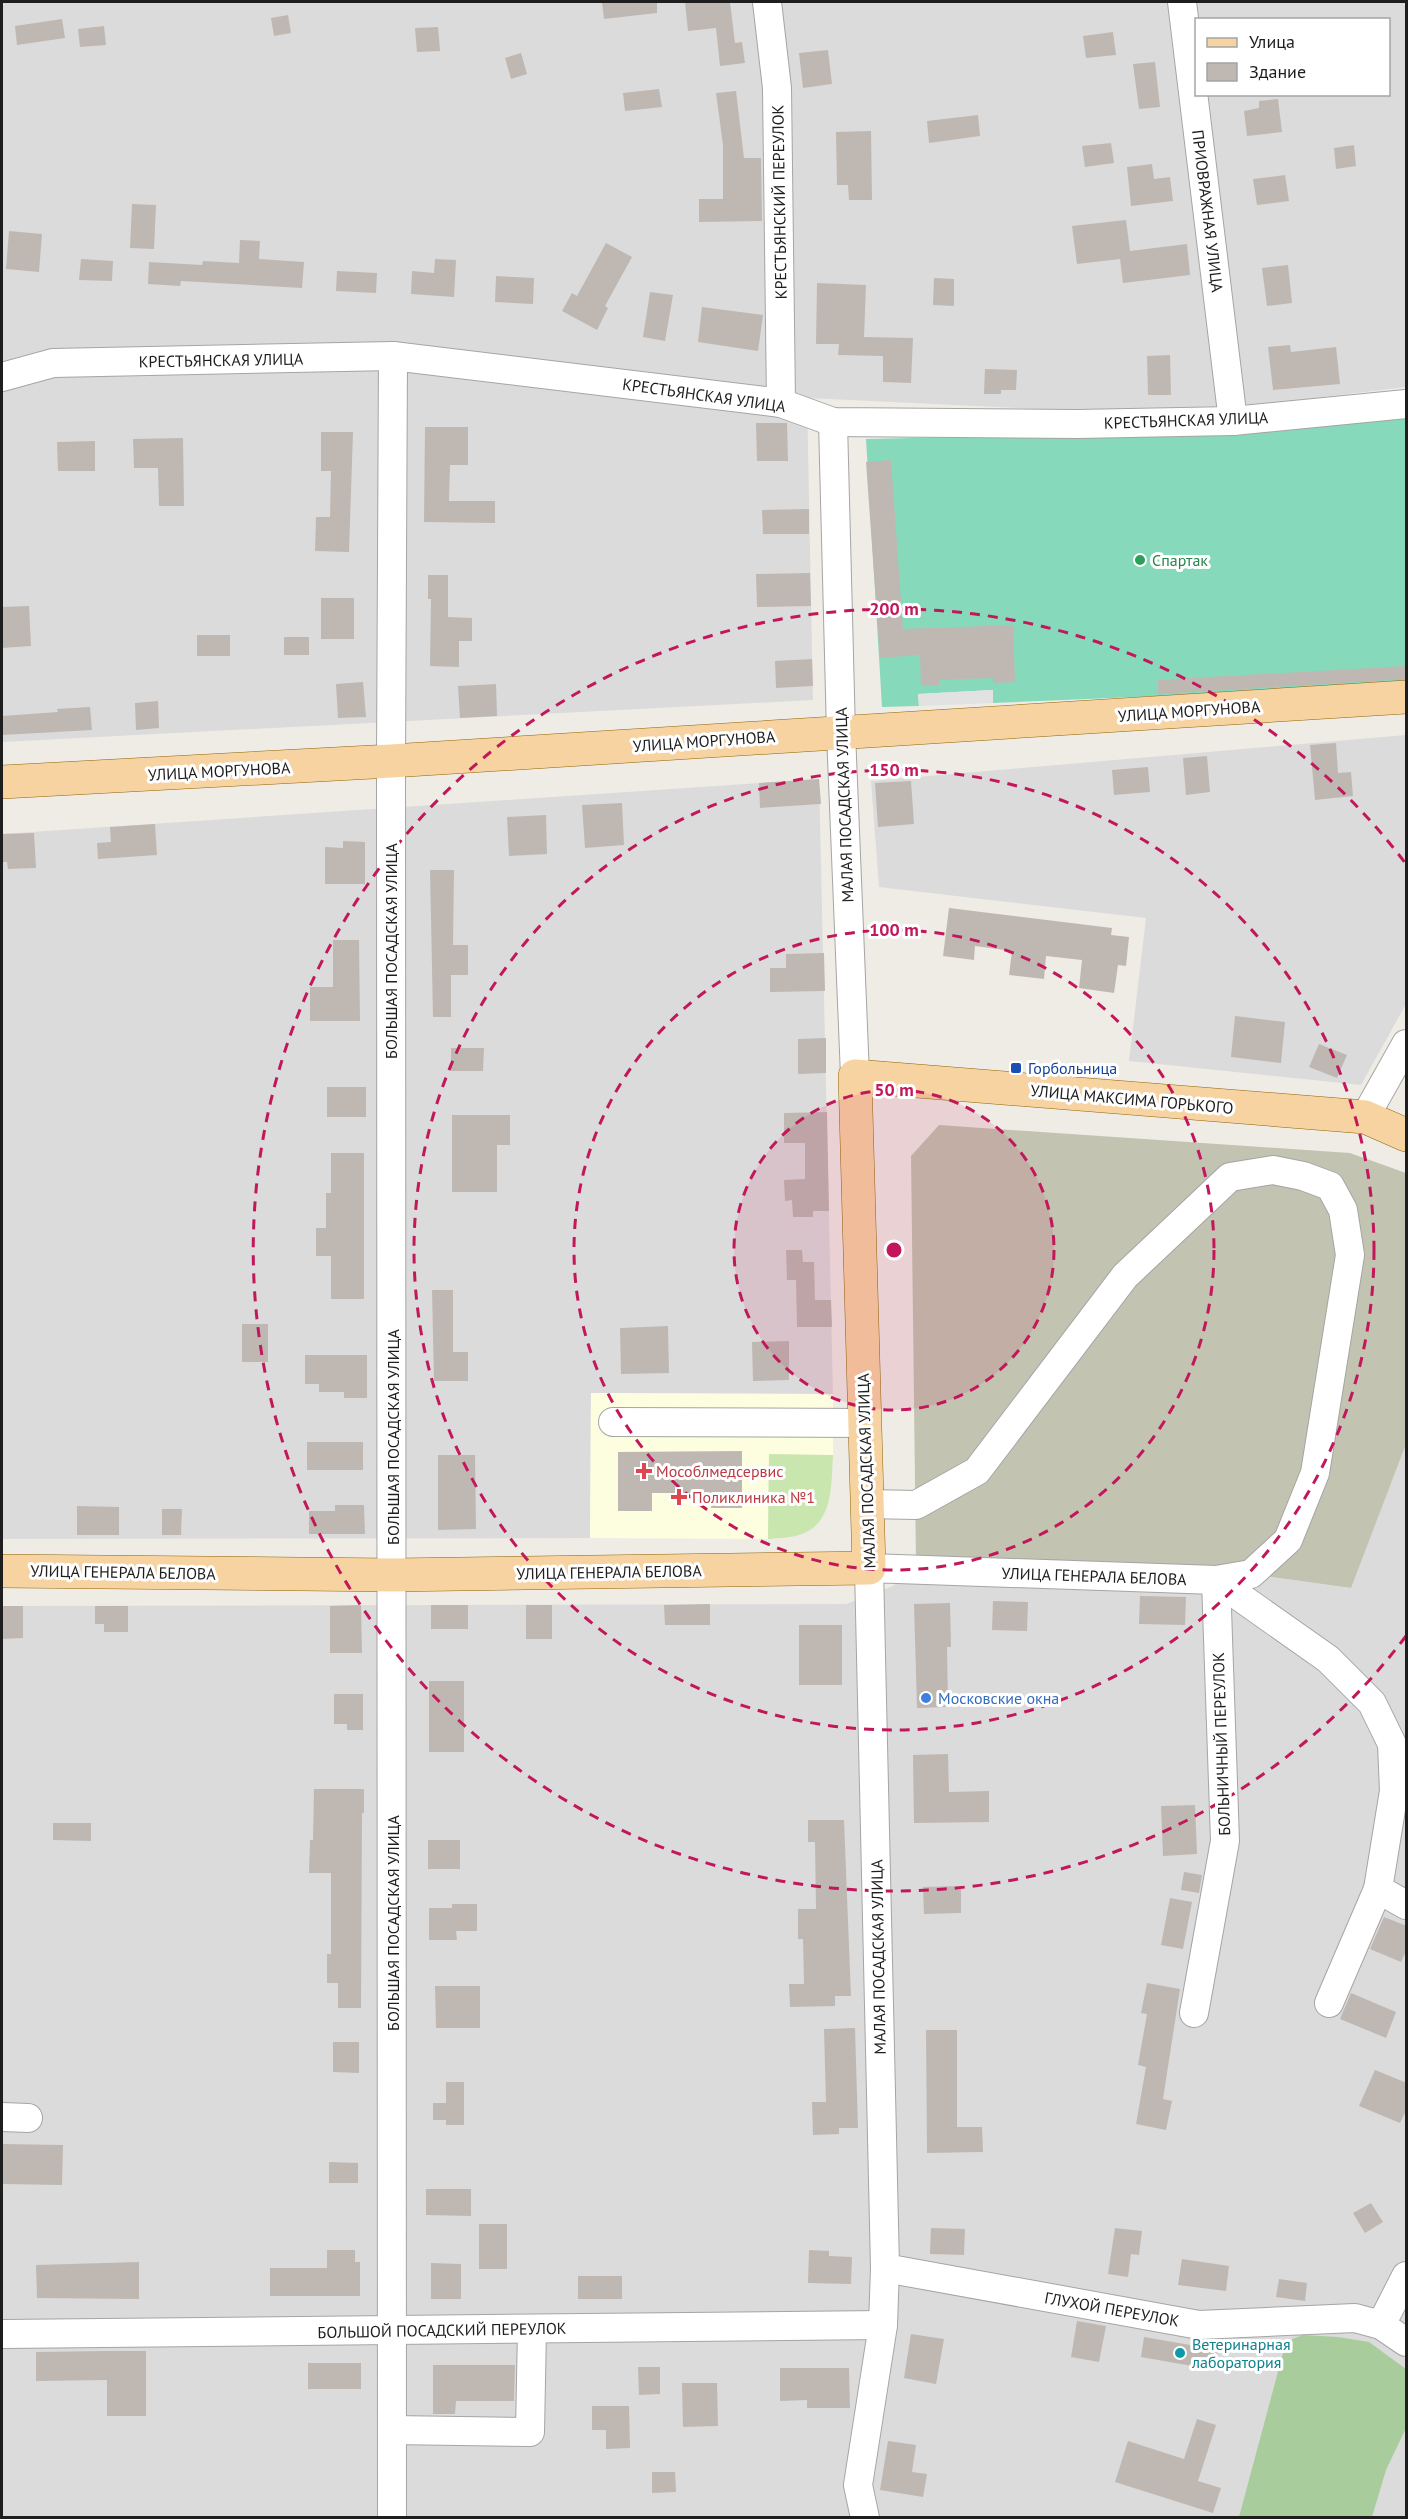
<svg xmlns="http://www.w3.org/2000/svg" width="1408" height="2519" viewBox="0 0 1408 2519" font-family="'PT Sans',sans-serif">
<style>
.residential{fill:#dcdbdb;fill-rule:evenodd}
.education{fill:#fdfde0}
.construction{fill:#c3c3b1}
.grass{fill:#c9e6ae}
.forest{fill:#a9cc9c}
.pitch{fill:#87d9bb}
.parking{fill:#e2e2e2}
.building{fill:#bfb8b2}
.lines{fill:none;stroke-linecap:round;stroke-linejoin:round}
.minor-casing{stroke:#a5a5a5;stroke-width:30}
.major-casing{stroke:#906508;stroke-width:34}
.minor{stroke:#fff;stroke-width:28}
.major{stroke:#f7d3a2;stroke-width:33}
.ring{fill:none;stroke:#c2185b;stroke-width:3;stroke-dasharray:10 8}
.leisure-dot{fill:#2e9e5b;stroke:#fff;stroke-width:2}
.transit-dot{fill:#1a4fb4;stroke:#fff;stroke-width:2}
.health-dot{fill:#e0444e;stroke:#fff;stroke-width:2}
.shop-dot{fill:#3f7fe0;stroke:#fff;stroke-width:2}
.culture-dot{fill:#0f9aa8;stroke:#fff;stroke-width:2}
.labels{text-anchor:middle;stroke-width:6;stroke-linejoin:round;paint-order:stroke}
.street-label{font-size:16px;fill:#1e1e1e;stroke:#fff}
.leisure-label{font-size:16px;fill:#27864d;stroke:#fff;text-anchor:start}
.transit-label{font-size:16px;fill:#164399;stroke:#fff;text-anchor:start}
.health-label{font-size:16px;fill:#be3a42;stroke:#fff;text-anchor:start}
.shop-label{font-size:16px;fill:#366cbe;stroke:#fff;text-anchor:start}
.culture-label{font-size:16px;fill:#0d838f;stroke:#fff;text-anchor:start}
.centre{fill:#c2185b;stroke:#fff;stroke-width:3}
.ring-label{font-size:18px;text-anchor:middle;font-weight:bold;fill:#c2185b;stroke:#fff;stroke-width:6;stroke-linejoin:round;paint-order:stroke}
</style>
<rect width="100%" height="100%" fill="#efece5"/>
<g class="residential">
<path d="M2,2H1406V387L1258,405L1078,411L807,398L813,700L2,742ZM1196,20H1388V94H1196Z"/>
<polygon points="1406,735 1406,1004 1361,1085 1129,1061 1146,918 879,887 871,781"/>
<polygon points="819,779 833,1394 591,1393 590,1538 2,1539 2,834"/>
<polygon points="1406,1444 1406,2517 2,2517 2,1606 846,1604 893,1586 916,1563 1251,1574 1350,1588"/>
</g>
<polygon class="education" points="591,1393 833,1394 833,1455 769,1455 768,1539 590,1538"/>
<polygon class="construction" points="939,1125 1350,1153 1406,1173 1406,1444 1351,1588 1251,1574 916,1563 911,1156"/>
<path class="grass" d="M769,1454L833,1455C831,1483 834,1522 802,1534C792,1538 779,1538 768,1539Z"/>
<polygon class="forest" points="1303,2335 1338,2337 1369,2342 1406,2369 1406,2428 1386,2470 1372,2517 1239,2517 1283,2353 1292,2339"/>
<polygon class="pitch" points="1406,416 1406,682 1159,696 993,703 992,690 918,694 919,706 882,707 866,439 1235,431"/>
<polygon class="parking" points="993,690 993,703 919,706 918,694"/>
<g class="building">
<polygon points="602,2 657,2 657,13 604,19"/>
<polygon points="685,2 730,2 735,43 742,42 745,63 720,66 716,28 688,31"/>
<polygon points="288,15 291,33 274,36 271,18"/>
<polygon points="62,19 65,38 17,45 15,26"/>
<polygon points="104,26 106,45 80,47 78,29"/>
<polygon points="438,27 440,51 417,52 415,28"/>
<polygon points="1113,32 1116,55 1086,58 1083,36"/>
<polygon points="828,50 832,84 803,88 799,53"/>
<polygon points="521,53 527,74 511,79 505,58"/>
<polygon points="1155,62 1160,107 1139,109 1133,64"/>
<polygon points="659,89 662,107 625,111 623,93"/>
<polygon points="736,91 744,158 761,158 762,221 699,222 699,199 723,199 723,145 716,93"/>
<polygon points="1278,99 1282,132 1247,136 1244,111 1259,108 1259,101"/>
<polygon points="978,115 980,136 929,143 927,121"/>
<polygon points="871,131 872,200 849,200 848,185 837,185 836,132"/>
<polygon points="1111,143 1114,163 1085,167 1082,146"/>
<polygon points="1354,145 1356,166 1336,169 1334,148"/>
<polygon points="1152,164 1154,179 1170,177 1173,201 1131,206 1127,167"/>
<polygon points="1285,175 1289,201 1257,205 1253,179"/>
<polygon points="132,204 156,205 154,249 130,248"/>
<polygon points="1126,220 1130,251 1187,244 1190,275 1123,283 1120,259 1077,264 1072,226"/>
<polygon points="9,231 42,234 39,272 6,269"/>
<polygon points="240,240 260,241 259,259 304,262 302,288 181,281 180,286 148,284 149,262 202,265 203,261 239,263"/>
<polygon points="606,243 632,257 605,306 608,308 597,330 562,311 572,293 577,296"/>
<polygon points="81,259 113,261 112,281 79,280"/>
<polygon points="435,259 456,260 454,297 411,294 412,271 434,273"/>
<polygon points="1288,265 1292,303 1267,306 1262,268"/>
<polygon points="337,271 377,273 376,293 336,291"/>
<polygon points="496,276 534,278 533,304 495,302"/>
<polygon points="934,278 954,279 954,306 933,305"/>
<polygon points="817,283 866,285 864,337 913,338 911,383 883,382 883,356 838,355 839,344 816,344"/>
<polygon points="650,292 673,295 665,341 643,337"/>
<polygon points="702,307 763,315 758,351 698,342"/>
<polygon points="1290,345 1291,352 1336,347 1340,384 1273,390 1268,347"/>
<polygon points="1170,355 1171,395 1148,395 1147,356"/>
<polygon points="985,369 1017,370 1016,390 1001,390 1001,394 984,394"/>
<polygon points="756,423 787,423 788,461 757,461"/>
<polygon points="425,427 468,427 468,465 450,465 449,501 495,501 495,523 424,522"/>
<polygon points="321,432 353,432 349,552 315,551 316,517 330,517 331,471 321,471"/>
<polygon points="183,438 184,506 159,506 158,468 134,468 133,439"/>
<polygon points="95,441 95,471 58,471 57,442"/>
<polygon points="891,460 903,629 1013,625 1015,682 993,683 993,678 939,680 939,685 921,686 920,655 880,658 866,462"/>
<polygon points="809,509 809,534 763,534 762,510"/>
<polygon points="810,573 811,606 757,607 756,574"/>
<polygon points="428,575 448,575 448,617 472,618 472,641 459,641 459,667 430,666 431,599 428,599"/>
<rect x="321" y="598" width="33" height="41"/>
<polygon points="29,606 31,646 2,648 2,607"/>
<rect x="197" y="635" width="33" height="21"/>
<rect x="284" y="637" width="25" height="18"/>
<polygon points="812,659 813,686 776,688 775,661"/>
<polygon points="1407,666 1407,679 1158,694 1158,680"/>
<polygon points="363,682 366,717 338,718 336,684"/>
<polygon points="496,684 497,716 460,718 458,686"/>
<polygon points="158,701 159,728 136,730 135,703"/>
<polygon points="90,707 92,730 2,735 2,716 58,712 57,709"/>
<polygon points="1336,743 1338,773 1351,772 1353,796 1315,800 1310,745"/>
<polygon points="1207,756 1210,792 1186,795 1183,758"/>
<polygon points="1148,767 1150,792 1114,795 1112,770"/>
<polygon points="819,779 821,804 760,808 759,783"/>
<polygon points="911,781 914,824 878,827 875,783"/>
<polygon points="622,803 624,845 585,848 582,805"/>
<polygon points="546,815 547,854 509,856 507,817"/>
<polygon points="155,824 157,855 98,859 97,843 111,842 110,827"/>
<polygon points="34,833 36,868 8,869 7,862 2,862 2,834"/>
<polygon points="343,841 365,842 365,884 325,884 325,847 343,848"/>
<polygon points="430,870 454,870 453,945 468,945 468,975 451,975 451,1017 433,1017"/>
<polygon points="949,908 1112,928 1111,935 1129,937 1126,966 1118,965 1114,993 1079,988 1082,960 1046,956 1044,979 1009,975 1012,951 975,946 974,960 943,956"/>
<polygon points="333,940 359,940 360,1021 310,1021 310,987 333,987"/>
<polygon points="824,953 825,991 770,992 770,968 786,968 786,954"/>
<polygon points="1235,1016 1285,1022 1281,1063 1231,1057"/>
<polygon points="826,1038 826,1073 798,1074 798,1039"/>
<polygon points="1319,1044 1347,1055 1337,1078 1309,1067"/>
<polygon points="451,1048 484,1048 483,1071 451,1071"/>
<rect x="327" y="1087" width="39" height="30"/>
<polygon points="827,1112 829,1211 813,1211 813,1217 793,1217 792,1200 785,1201 784,1180 805,1179 805,1143 784,1143 784,1113"/>
<polygon points="452,1115 510,1115 510,1145 497,1145 497,1192 452,1192"/>
<polygon points="331,1153 364,1153 364,1299 331,1299 331,1256 316,1256 316,1228 326,1228 326,1193 331,1193"/>
<polygon points="786,1250 802,1250 803,1262 814,1262 815,1300 831,1300 832,1327 797,1327 796,1280 787,1280"/>
<polygon points="432,1290 453,1290 453,1352 468,1352 468,1381 434,1381"/>
<rect x="242" y="1324" width="26" height="38"/>
<polygon points="668,1326 669,1373 621,1374 620,1328"/>
<polygon points="789,1341 789,1380 753,1381 752,1342"/>
<polygon points="305,1355 367,1355 367,1398 344,1398 344,1392 319,1392 319,1384 305,1384"/>
<rect x="307" y="1442" width="56" height="28"/>
<polygon points="742,1451 742,1508 711,1508 711,1493 652,1493 652,1511 618,1511 618,1452"/>
<polygon points="438,1455 475,1455 476,1529 438,1530"/>
<polygon points="335,1505 364,1505 365,1534 309,1534 309,1511 335,1511"/>
<polygon points="77,1506 119,1507 119,1535 77,1535"/>
<polygon points="162,1509 182,1509 181,1535 162,1535"/>
<polygon points="1140,1596 1186,1597 1185,1625 1139,1624"/>
<polygon points="993,1601 1028,1602 1027,1631 992,1630"/>
<polygon points="950,1603 951,1647 947,1647 948,1707 917,1708 914,1604"/>
<polygon points="710,1604 710,1625 665,1625 664,1605"/>
<polygon points="361,1605 362,1653 330,1653 330,1606"/>
<rect x="431" y="1605" width="37" height="24"/>
<rect x="526" y="1605" width="26" height="34"/>
<polygon points="2,1606 23,1606 23,1638 2,1639"/>
<polygon points="95,1606 128,1606 128,1632 104,1632 104,1624 95,1624"/>
<rect x="799" y="1625" width="43" height="60"/>
<rect x="429" y="1681" width="35" height="71"/>
<polygon points="334,1694 363,1694 363,1730 347,1730 347,1724 334,1724"/>
<polygon points="948,1754 949,1792 989,1791 989,1822 914,1823 913,1755"/>
<polygon points="314,1789 364,1789 364,1813 362,1813 361,2008 338,2008 338,1983 327,1983 327,1954 331,1954 331,1873 309,1873 310,1840 313,1840"/>
<polygon points="1195,1805 1197,1854 1163,1856 1161,1806"/>
<polygon points="808,1820 844,1820 851,1996 835,1996 835,2006 790,2007 789,1984 804,1984 803,1939 798,1939 798,1909 816,1909 815,1842 808,1842"/>
<polygon points="53,1823 91,1823 91,1841 53,1840"/>
<rect x="428" y="1840" width="32" height="29"/>
<polygon points="1184,1872 1202,1875 1199,1893 1181,1890"/>
<polygon points="961,1886 961,1913 924,1914 923,1887"/>
<polygon points="1170,1898 1192,1902 1183,1949 1161,1945"/>
<polygon points="452,1904 477,1904 477,1931 456,1931 457,1940 429,1940 429,1908 452,1908"/>
<polygon points="1384,1917 1407,1926 1407,1949 1401,1962 1370,1949"/>
<polygon points="1147,1983 1180,1989 1163,2099 1172,2101 1166,2130 1136,2124 1146,2067 1138,2065 1147,2014 1141,2013"/>
<polygon points="435,1986 480,1986 480,2028 436,2028"/>
<polygon points="1351,1993 1396,2012 1386,2038 1340,2019"/>
<polygon points="855,2028 858,2128 839,2128 839,2134 813,2135 812,2102 826,2102 824,2029"/>
<polygon points="926,2030 957,2030 957,2127 982,2127 983,2152 927,2153"/>
<polygon points="333,2042 359,2042 359,2073 333,2072"/>
<polygon points="1375,2070 1407,2083 1407,2109 1400,2123 1359,2106"/>
<polygon points="446,2082 464,2082 464,2125 446,2125 446,2120 433,2120 433,2103 446,2103"/>
<polygon points="2,2144 63,2145 62,2185 2,2184"/>
<polygon points="329,2162 358,2163 358,2183 329,2183"/>
<polygon points="426,2189 471,2189 471,2216 426,2215"/>
<polygon points="1371,2203 1383,2222 1365,2233 1353,2213"/>
<rect x="479" y="2224" width="28" height="45"/>
<polygon points="931,2228 965,2229 964,2255 930,2254"/>
<polygon points="1115,2228 1142,2231 1139,2255 1131,2254 1128,2277 1108,2274"/>
<polygon points="327,2250 355,2250 355,2262 360,2262 360,2296 270,2296 270,2268 327,2268"/>
<polygon points="809,2250 829,2251 829,2256 852,2257 851,2284 808,2283"/>
<polygon points="1182,2259 1229,2266 1226,2291 1178,2285"/>
<polygon points="139,2262 139,2299 37,2298 36,2265"/>
<polygon points="431,2263 461,2264 461,2299 431,2299"/>
<rect x="578" y="2276" width="44" height="23"/>
<polygon points="1279,2279 1307,2283 1305,2301 1276,2297"/>
<polygon points="1077,2321 1106,2326 1099,2362 1071,2357"/>
<polygon points="911,2334 944,2339 936,2384 904,2378"/>
<polygon points="1144,2337 1219,2350 1215,2370 1141,2357"/>
<polygon points="107,2351 146,2351 146,2416 107,2416 107,2380 36,2381 36,2352"/>
<rect x="308" y="2363" width="53" height="26"/>
<polygon points="433,2365 515,2365 514,2401 456,2401 455,2414 433,2414"/>
<polygon points="638,2367 660,2367 660,2394 639,2395"/>
<polygon points="780,2368 849,2368 850,2408 807,2408 807,2400 780,2401"/>
<polygon points="682,2383 717,2383 718,2426 683,2427"/>
<polygon points="592,2406 629,2406 630,2448 606,2449 606,2430 592,2430"/>
<polygon points="1197,2419 1216,2425 1198,2481 1221,2488 1213,2513 1115,2482 1128,2441 1184,2459"/>
<polygon points="888,2441 916,2445 912,2472 927,2474 923,2497 880,2490"/>
<polygon points="652,2472 675,2472 676,2492 652,2493"/>
</g>
<g class="lines">
<g class="minor-casing">
<g id="minor">
<polyline points="767,2 777,88 781,403"/>
<polyline points="1182,2 1233,421"/>
<polyline points="2,377 53,363 393,356 781,403 833,422 1077,424 1233,421 1406,404"/>
<polyline points="833,422 841,733 855,1076"/>
<polyline points="1365,1117 1406,1044"/>
<polyline points="613,1422 865,1423"/>
<polyline points="1216,1580 1328,1659 1372,1703 1392,1744 1394,1791 1378,1889 1406,1905"/>
<polyline points="1329,2003 1378,1889"/>
<polyline points="1194,2013 1225,1841 1216,1580"/>
<polyline points="2,2117 28,2118"/>
<polyline points="885,2268 1199,2325 1355,2318 1381,2325 1406,2342"/>
<polyline points="1381,2325 1406,2276"/>
<polyline points="2,2334 883,2325"/>
<polyline points="392,2430 530,2432 532,2329"/>
<polyline points="392,2518 391,761 393,356"/>
<polyline points="865,2518 858,2485 883,2325 885,2268 869,1568 1216,1580 1251,1574 1288,1540 1315,1473 1350,1255 1343,1210 1330,1186 1303,1176 1273,1170 1230,1177 1125,1276 977,1471 916,1505 867,1504"/>
</g>
</g>
<g class="major-casing">
<g id="major">
<polyline points="2,782 391,761 1406,697"/>
<polyline points="2,1571 393,1575 869,1568 855,1076 1365,1117 1406,1135"/>
</g>
</g>
<use href="#minor" class="minor"/>
<use href="#major" class="major"/>
</g>
<circle cx="894" cy="1250" r="160" fill="#c2185b" fill-opacity=".12"/>
<g class="ring">
<circle cx="894" cy="1250" r="160"/>
<circle cx="894" cy="1250" r="320"/>
<circle cx="894" cy="1250" r="480"/>
<path d="M1406 1636A641 641 0 1 1 1406 864"/>
</g>
<circle class="leisure-dot" cx="1140" cy="560" r="6"/>
<rect class="transit-dot" x="1010" y="1062" width="12" height="12" rx="3"/>
<g class="health-dot">
<path d="M641 1462h6v6h6v6h-6v6h-6v-6h-6v-6h6z"/>
<path d="M676 1488h6v6h6v6h-6v6h-6v-6h-6v-6h6z"/>
</g>
<circle class="shop-dot" cx="926" cy="1698" r="6"/>
<circle class="culture-dot" cx="1180" cy="2353" r="6"/>
<g class="labels">
<g class="street-label">
<text transform="translate(779 202) rotate(-91)" y="6">КРЕСТЬЯНСКИЙ ПЕРЕУЛОК</text>
<text transform="translate(1208 211) rotate(83)" y="6">ПРИОВРАЖНАЯ УЛИЦА</text>
<text transform="translate(221 360) rotate(-1)" y="6">КРЕСТЬЯНСКАЯ УЛИЦА</text>
<text transform="translate(704 395) rotate(8)" y="6">КРЕСТЬЯНСКАЯ УЛИЦА</text>
<text transform="translate(1186 420) rotate(-2)" y="6">КРЕСТЬЯНСКАЯ УЛИЦА</text>
<text transform="translate(1189 711) rotate(-4)" y="6">УЛИЦА МОРГУНОВА</text>
<text transform="translate(704 741) rotate(-4)" y="6">УЛИЦА МОРГУНОВА</text>
<text transform="translate(219 771) rotate(-3)" y="6">УЛИЦА МОРГУНОВА</text>
<text transform="translate(844 805) rotate(-92)" y="6">МАЛАЯ ПОСАДСКАЯ УЛИЦА</text>
<text transform="translate(391 951) rotate(-90)" y="6">БОЛЬШАЯ ПОСАДСКАЯ УЛИЦА</text>
<text transform="translate(1132 1099) rotate(5)" y="6">УЛИЦА МАКСИМА ГОРЬКОГО</text>
<text transform="translate(393 1437) rotate(-90)" y="6">БОЛЬШАЯ ПОСАДСКАЯ УЛИЦА</text>
<text transform="translate(866 1471) rotate(-92)" y="6">МАЛАЯ ПОСАДСКАЯ УЛИЦА</text>
<text transform="translate(123 1572) rotate(1)" y="6">УЛИЦА ГЕНЕРАЛА БЕЛОВА</text>
<text transform="translate(609 1572) rotate(-1)" y="6">УЛИЦА ГЕНЕРАЛА БЕЛОВА</text>
<text transform="translate(1094 1576) rotate(2)" y="6">УЛИЦА ГЕНЕРАЛА БЕЛОВА</text>
<text transform="translate(1221 1744) rotate(-92)" y="6">БОЛЬНИЧНЫЙ ПЕРЕУЛОК</text>
<text transform="translate(393 1923) rotate(-90)" y="6">БОЛЬШАЯ ПОСАДСКАЯ УЛИЦА</text>
<text transform="translate(878 1957) rotate(-91)" y="6">МАЛАЯ ПОСАДСКАЯ УЛИЦА</text>
<text transform="translate(1112 2309) rotate(10)" y="6">ГЛУХОЙ ПЕРЕУЛОК</text>
<text transform="translate(442 2330) rotate(-1)" y="6">БОЛЬШОЙ ПОСАДСКИЙ ПЕРЕУЛОК</text>
</g>
<g class="leisure-label">
<text x="1152" y="566">Спартак</text>
</g>
<g class="transit-label">
<text x="1028" y="1074">Горбольница</text>
</g>
<g class="health-label">
<text x="656" y="1477">Мособлмедсервис</text>
<text x="692" y="1503">Поликлиника №1</text>
</g>
<g class="shop-label">
<text x="938" y="1704">Московские окна</text>
</g>
<g class="culture-label">
<text x="1192" y="2350">Ветеринарная<tspan x="1192" dy="18">лаборатория</tspan></text>
</g>
</g>
<circle cx="894" cy="1250" r="9" class="centre"/>
<g class="ring-label">
<text x="894" y="615">200 m</text>
<text x="894" y="776">150 m</text>
<text x="894" y="936">100 m</text>
<text x="894" y="1096">50 m</text>
</g>
<rect width="1408" height="2519" fill="none" stroke="#1e1e1e" stroke-width="6"/>
<rect x="1195" y="18" width="195" height="78" fill="#ffffff" stroke="#a5a5a5" stroke-width="1.5"/>
<rect x="1207" y="38" width="30" height="9" fill="#f7d3a2" stroke="#a5a5a5" stroke-width="1.5"/>
<text x="1249" y="48" font-size="18" fill="#1e1e1e">Улица</text>
<rect x="1207" y="63" width="30" height="18" fill="#bfb8b2" stroke="#a5a5a5" stroke-width="1.5"/>
<text x="1249" y="78" font-size="18" fill="#1e1e1e">Здание</text>
</svg>
